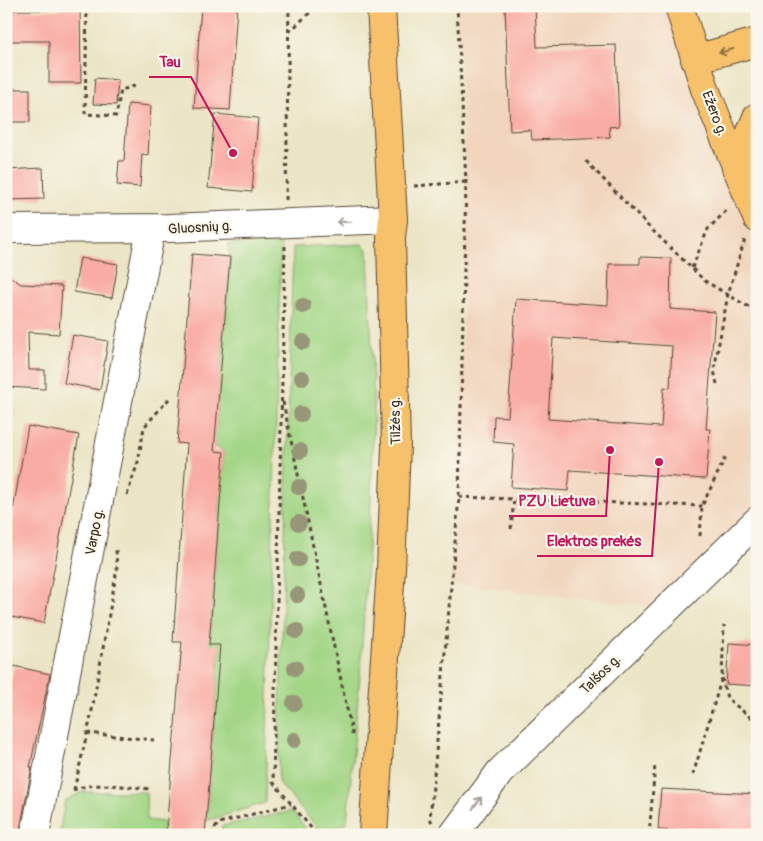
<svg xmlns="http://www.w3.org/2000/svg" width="763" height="841" viewBox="0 0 763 841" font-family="Pangolin,sans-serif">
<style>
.built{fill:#f1d5bd}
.green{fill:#a3d686;stroke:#6f8052}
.building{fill:#f9aca4;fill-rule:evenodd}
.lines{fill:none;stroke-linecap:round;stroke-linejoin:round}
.minor-casing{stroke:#554637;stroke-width:30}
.major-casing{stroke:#554637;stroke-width:30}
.highway-casing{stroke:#554637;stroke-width:30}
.path{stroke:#554637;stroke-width:3;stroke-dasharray:4 4;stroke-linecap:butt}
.minor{stroke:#fff;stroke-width:28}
.major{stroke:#f7c06b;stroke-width:28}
.highway{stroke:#f7c06b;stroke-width:28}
.tree{fill:#989678}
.oneway{stroke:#906e41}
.oneway2{stroke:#a79f9a}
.labels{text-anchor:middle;stroke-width:4.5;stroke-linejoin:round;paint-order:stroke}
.street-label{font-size:14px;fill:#3b2a1e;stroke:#fbf7ec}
.leader{fill:none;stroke:#c2185b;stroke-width:2}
.callout-dot{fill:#c2185b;stroke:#fbf7ec;stroke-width:2}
.callout-label{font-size:15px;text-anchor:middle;font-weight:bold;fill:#c2185b;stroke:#fbf7ec;stroke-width:4.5;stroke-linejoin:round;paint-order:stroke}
</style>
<rect width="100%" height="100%" fill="#fbf7ec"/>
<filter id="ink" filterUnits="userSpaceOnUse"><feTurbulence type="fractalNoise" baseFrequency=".02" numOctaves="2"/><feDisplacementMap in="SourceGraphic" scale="10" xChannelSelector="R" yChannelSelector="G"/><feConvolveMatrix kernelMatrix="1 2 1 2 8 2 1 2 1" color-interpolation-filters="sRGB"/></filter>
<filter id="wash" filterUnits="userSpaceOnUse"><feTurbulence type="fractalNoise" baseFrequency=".0096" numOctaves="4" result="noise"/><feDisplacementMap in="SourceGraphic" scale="20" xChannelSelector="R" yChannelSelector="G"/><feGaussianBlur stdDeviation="1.12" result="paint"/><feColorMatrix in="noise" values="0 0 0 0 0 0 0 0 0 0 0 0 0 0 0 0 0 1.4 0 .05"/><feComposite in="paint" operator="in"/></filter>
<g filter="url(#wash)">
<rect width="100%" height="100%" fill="#ebe5c6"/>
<polygon class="built" points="457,6 679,6 757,218 757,521 668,608 451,584 459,497 466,182"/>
<g class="green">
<polygon points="228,244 281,244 265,803 206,821 220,645 209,645 224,452 214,446 230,257"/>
<polygon points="362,244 368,250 374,409 371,501 361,663 347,823 321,832 278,782 293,247"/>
<polygon points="82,792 146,792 147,820 164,822 163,833 191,835 59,835 65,801"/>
<polygon points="292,811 311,835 221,835 222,826"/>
</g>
<g id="blocks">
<g class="building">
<polygon points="58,6 80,6 81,83 49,83 49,41 6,41 6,10 59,10"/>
<polygon points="201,6 237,6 230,110 194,108"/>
<polygon points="505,6 535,6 537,47 616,45 619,126 609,127 610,137 532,140 531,130 510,131"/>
<polygon points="95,78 118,80 116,105 93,104"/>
<rect x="6" y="89" width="24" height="33"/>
<polygon points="128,104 151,106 148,155 142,154 140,187 117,185 119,161 124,161"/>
<polygon points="215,114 258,118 252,192 208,188"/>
<polygon points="43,168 44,199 6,200 6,170"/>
<polygon points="192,254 230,257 214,451 224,452 209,645 220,645 205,835 166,832 182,642 173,642 187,444 177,443"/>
<path d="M640,257L671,258L670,309L715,312L706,429H710L706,479L570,470L568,491L511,487L514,444L493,442L494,416L508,417L516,299L608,305L609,264H640ZM553,338L672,346L670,388L664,387L661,427L548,419Z"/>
<polygon points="80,258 118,264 112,298 74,292"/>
<polygon points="6,274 21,284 62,286 59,334 28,332 29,370 45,370 45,389 6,387"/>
<polygon points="73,335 108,341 100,390 64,383"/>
<polygon points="28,426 79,435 44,623 6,616 6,549"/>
<polygon points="729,643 757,645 757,686 726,684"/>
<polygon points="14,666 50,674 30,767 32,767 19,835 6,835 6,703"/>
<polygon points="661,789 757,794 757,835 658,830"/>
</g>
</g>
</g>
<g filter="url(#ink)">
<use href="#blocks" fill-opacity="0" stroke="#554637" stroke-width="1"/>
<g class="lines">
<g class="minor-casing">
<g id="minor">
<polyline points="6,229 169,228 393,219"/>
<polyline points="35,835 151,229"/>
<polyline points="453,835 500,772 757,521"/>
</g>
</g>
<g class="major-casing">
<g id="major">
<polyline points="679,6 705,89 757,218"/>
<polyline points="695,59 757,42"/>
<polyline points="736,168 757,117"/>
</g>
</g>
<g class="highway-casing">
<polyline id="highway" points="373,835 391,569 396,446 391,238 393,219 381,6"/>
</g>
<g class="path">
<polyline points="87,6 85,114 116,116 121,90 135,86"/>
<polyline points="289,32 317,6"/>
<polyline points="586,161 647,225 705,281 757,312"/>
<polyline points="414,186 466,182"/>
<polyline points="286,200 289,6"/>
<polyline points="285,246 273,782 317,835"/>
<polyline points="692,268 708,229 727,210"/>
<polyline points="717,384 714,370 728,294 745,239"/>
<polyline points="283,402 353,738"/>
<polyline points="127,495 138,462 144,427 169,399"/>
<polyline points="459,497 702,506"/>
<polyline points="511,529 514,499"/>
<polyline points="700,536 702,506 726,456"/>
<polyline points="722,678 727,698 757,723"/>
<polyline points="87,733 154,740"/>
<polyline points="693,775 722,677 724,625"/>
<path d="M73,790C93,781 128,787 150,789"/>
<polyline points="74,790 91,716 117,569 116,549"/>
<polyline points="432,822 430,819 459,497 466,182 457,6"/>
<polyline points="210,835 219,823 291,804"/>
<polyline points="649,835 655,765"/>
</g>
<use href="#minor" class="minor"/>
<use href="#major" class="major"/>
<use href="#highway" class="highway"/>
</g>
<g class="tree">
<circle cx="303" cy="306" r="8"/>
<circle cx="303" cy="342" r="8"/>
<circle cx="302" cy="378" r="8"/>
<circle cx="301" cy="414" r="8"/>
<circle cx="300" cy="451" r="8"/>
<circle cx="299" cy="487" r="8"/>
<circle cx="299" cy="523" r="8"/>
<circle cx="298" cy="559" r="8"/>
<circle cx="297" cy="595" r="8"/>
<circle cx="296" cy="631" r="8"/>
<circle cx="295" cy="668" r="8"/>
<circle cx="294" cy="703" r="8"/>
<circle cx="294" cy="740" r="8"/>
</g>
<defs><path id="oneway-shaft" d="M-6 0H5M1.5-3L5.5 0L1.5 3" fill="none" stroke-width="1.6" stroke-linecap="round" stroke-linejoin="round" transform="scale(1.25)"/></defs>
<use class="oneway" href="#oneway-shaft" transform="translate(726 51) rotate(165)"/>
<g class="oneway2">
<use href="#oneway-shaft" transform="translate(344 222) rotate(179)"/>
<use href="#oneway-shaft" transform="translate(477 803) rotate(-54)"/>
</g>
</g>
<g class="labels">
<g class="street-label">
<text transform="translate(715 113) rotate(69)" y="5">Ežero g.</text>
<text transform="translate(200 227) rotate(-3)" y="5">Gluosnių g.</text>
<text transform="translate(395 421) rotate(-91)" y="5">Tilžės g.</text>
<text transform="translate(94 532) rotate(-79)" y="5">Varpo g.</text>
<text transform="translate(600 674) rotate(-44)" y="5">Talšos g.</text>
</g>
</g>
<path class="leader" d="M233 153L191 77H149M610 450L606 516H509M659 462L652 556H537"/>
<g class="callout-dot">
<circle cx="233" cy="153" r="5"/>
<circle cx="610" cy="450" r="5"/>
<circle cx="659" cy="462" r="5"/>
</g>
<g class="callout-label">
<text x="170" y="67">Tau</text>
<text x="557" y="506">PZU Lietuva</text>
<text x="594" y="546">Elektros prekės</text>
</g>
<rect width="763" height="841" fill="none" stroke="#fbf7ec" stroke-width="25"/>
</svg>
